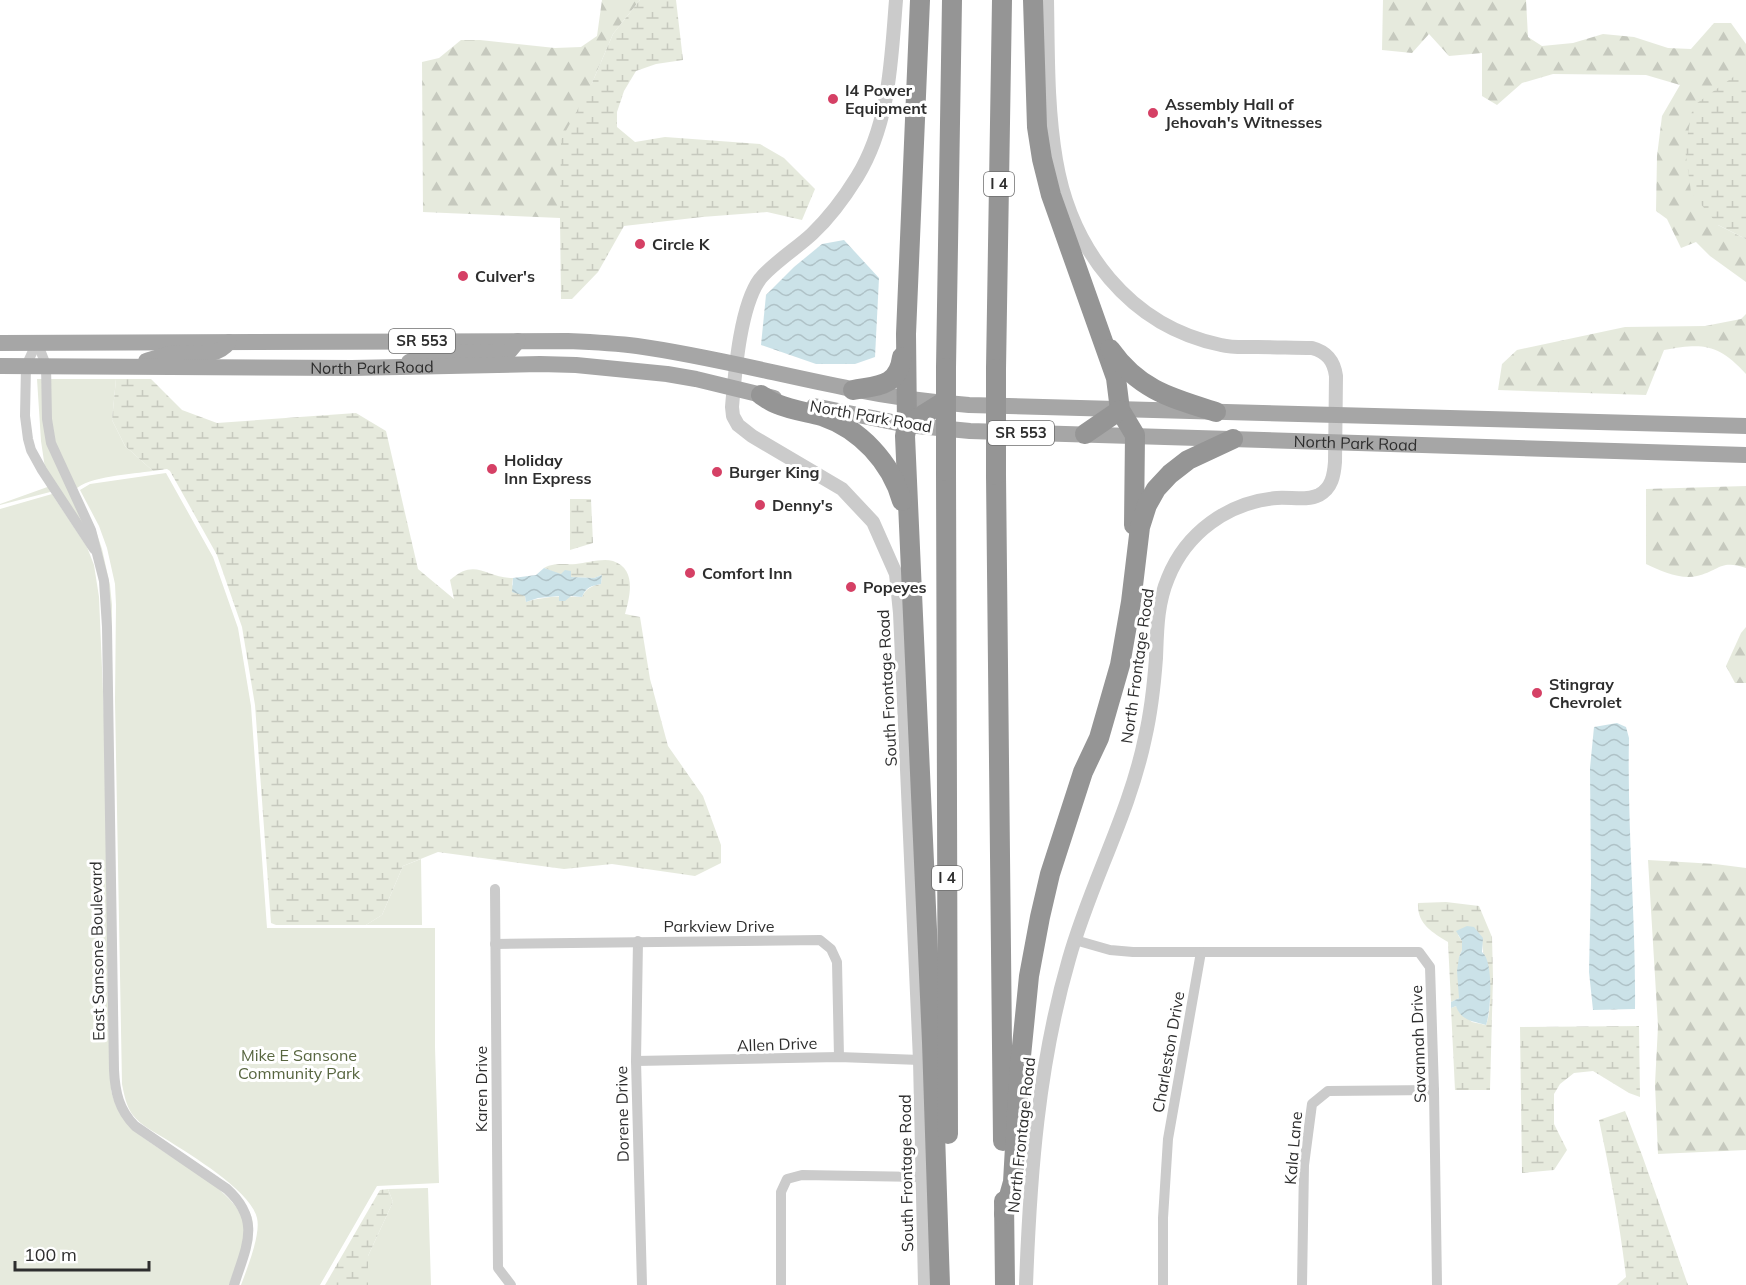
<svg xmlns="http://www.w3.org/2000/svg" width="1746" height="1285" viewBox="0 0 1746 1285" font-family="Mulish,sans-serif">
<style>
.green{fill:#e6eadd}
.forest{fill:url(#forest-firs)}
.wetland{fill:url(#wetland-marsh)}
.water{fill:url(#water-waves)}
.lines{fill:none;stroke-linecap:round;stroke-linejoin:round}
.minor{stroke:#cbcbcb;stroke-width:10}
.tertiary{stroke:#cbcbcb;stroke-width:14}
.primary{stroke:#a6a6a6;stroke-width:16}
.motorway{stroke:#959595;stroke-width:20}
.motorway-bridge{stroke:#959595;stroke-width:20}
.poi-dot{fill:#d54065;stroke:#fff;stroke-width:2}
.labels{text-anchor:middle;stroke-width:6;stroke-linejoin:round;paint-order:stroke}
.shield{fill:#fff;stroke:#6d6d6d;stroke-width:1.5}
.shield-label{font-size:15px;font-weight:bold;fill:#2e2e2e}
.poi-label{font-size:16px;font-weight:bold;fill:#2e2e2e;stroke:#fff;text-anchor:start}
.street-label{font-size:16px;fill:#2e2e2e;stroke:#fff}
.park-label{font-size:16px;fill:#586640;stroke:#fff}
</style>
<defs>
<pattern id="forest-firs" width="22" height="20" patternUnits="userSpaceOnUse" patternTransform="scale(1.5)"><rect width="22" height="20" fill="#e6eadd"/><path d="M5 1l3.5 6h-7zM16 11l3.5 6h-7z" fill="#c6c9be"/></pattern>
<pattern id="wetland-marsh" width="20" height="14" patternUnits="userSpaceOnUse" patternTransform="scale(1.5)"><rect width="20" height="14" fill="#e6eadd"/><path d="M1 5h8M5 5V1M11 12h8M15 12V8" fill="none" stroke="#c6c9be"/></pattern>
<pattern id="water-waves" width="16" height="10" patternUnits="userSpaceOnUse" patternTransform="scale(1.5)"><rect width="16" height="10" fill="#cbe2e8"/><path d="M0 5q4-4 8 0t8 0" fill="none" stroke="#afc2c7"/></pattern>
</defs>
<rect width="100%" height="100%" fill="#fff"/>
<g class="green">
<path d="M37,379H116L112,420L125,446L153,471C133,474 88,476 75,490L95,528L102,549L110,585L112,605L111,700L117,1084C120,1096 122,1108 130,1118C140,1130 154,1137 167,1145C190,1159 245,1192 252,1218C256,1234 242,1270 237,1285H234C240,1266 250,1248 249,1227C246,1180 155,1155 128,1119C122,1110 118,1100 115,1090L114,1072L112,851L104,597L99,564L91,545L54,491L0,505V504L53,485L45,468L41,441Z"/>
<path d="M166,473L213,557L238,628L251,706L267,928H435V1047L439,1183L377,1186L320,1285H241C247,1269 261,1234 257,1218C251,1191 192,1156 169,1141C156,1133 141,1126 132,1114C126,1105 124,1094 122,1084L115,700L116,605L115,584L107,548L99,526L80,490L90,484Z"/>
<path d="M52,494L87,547L94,565L99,597L104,716L111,1090C114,1102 119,1114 127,1123C154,1154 241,1186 245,1228C246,1247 235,1267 229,1285H0V509Z"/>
<polygon points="421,859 422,925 366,925 382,915 403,866"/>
<polygon points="428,1188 431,1285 368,1285 368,1256 393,1202 388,1189"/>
</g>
<g class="forest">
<polygon points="602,0 640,0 613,34 592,83 560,218 423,212 422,62 439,58 461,40 480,40 555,48 581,47 597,36"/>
<polygon points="1383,0 1526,0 1528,37 1542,46 1573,43 1603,34 1634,37 1668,48 1691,49 1714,23 1731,23 1746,44 1746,75 1736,76 1718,225 1746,239 1746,282 1710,256 1696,242 1681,248 1667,219 1656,211 1657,156 1662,116 1680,85 1646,75 1553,74 1522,83 1497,105 1482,96 1482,53 1449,56 1429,34 1412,53 1382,50"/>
<path d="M1746,314V374C1718,343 1702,343 1664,350L1646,395L1498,390L1502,364L1517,350L1625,327L1705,326L1741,319Z"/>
<path d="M1746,486V568C1720,559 1719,571 1697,576C1681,580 1661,571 1646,564V489Z"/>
<polygon points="1746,627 1746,683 1735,683 1726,666 1741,633"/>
<polygon points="1648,860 1715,864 1746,868 1746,1150 1658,1154 1655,1084 1658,1026"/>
</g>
<g class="wetland">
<polygon points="640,0 676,0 683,60 656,64 636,71 624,91 617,112 617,127 635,142 665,137 760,144 784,158 815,189 802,220 767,212 702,217 624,226 598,272 572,299 561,299 560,218 561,140 592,83 613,34"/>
<polygon points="1736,75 1746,75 1746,239 1718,225 1691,192 1685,149 1693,106"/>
<path d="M116,379H151L182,410L217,423L356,413L386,431L418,569L454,599L450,580C476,557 485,578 513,578L512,585L525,596L526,602C545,596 563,596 582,597C586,588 592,586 601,584L602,575L594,578L571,577V572L561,575L544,568C556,562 563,565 576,564C587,563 602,558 613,561C637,569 630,596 625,614L640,617L650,679L668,746L703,796L721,845V863L695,876L612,864L564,869L438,852L403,866L382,915L366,925H276L271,923L255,705L242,627L217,555L170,471L167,469L153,471L125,446L112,420Z"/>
<polygon points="570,499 591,499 593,543 570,550"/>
<path d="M1446,902L1479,906L1492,937L1493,977L1490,1090H1455L1451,1008L1456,1006L1472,1022L1486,1025C1491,1012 1490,995 1489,981C1487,965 1482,954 1482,938L1458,935L1462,941V950L1459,957V998L1451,1002L1448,942C1432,932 1417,924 1418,903Z"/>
<polygon points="1639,1026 1640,1097 1629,1093 1593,1071 1574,1073 1560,1084 1554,1094 1554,1124 1567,1150 1554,1170 1522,1173 1520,1027"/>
<path d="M1625,1111L1642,1155L1688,1285H1617L1626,1277C1620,1224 1610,1172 1599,1120Z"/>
<polygon points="388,1189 393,1202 368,1256 368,1285 325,1285 380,1190"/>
</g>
<g class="water">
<polygon points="844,240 879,278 875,357 855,364 816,364 761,345 766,295 794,267 822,244"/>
<path d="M544,568L561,574L565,570L571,571V577L594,578L602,575L601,584C591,586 586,587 582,597L571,596L565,601H559V596L538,598L526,602L525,596L512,592L513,578L536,575Z"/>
<path d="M1617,723L1626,727L1629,738C1627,829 1636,919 1635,1009L1593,1010L1589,972L1591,883L1590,768L1594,727Z"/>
<path d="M1467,926L1474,927L1483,938L1482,952C1494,961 1491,1011 1486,1025C1473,1021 1461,1021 1456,1006L1451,1008V1002L1459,998L1457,971L1459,957L1462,950V941L1456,931Z"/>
</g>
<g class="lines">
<g class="minor">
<path d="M37,342L46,365L47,419L51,443L91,530L104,581L107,627L114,1070C115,1092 119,1110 135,1126L227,1189C262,1221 246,1247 234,1285"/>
<polyline points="37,342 26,366 25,416 28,439 31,450 42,470 94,549"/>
<polyline points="495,889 498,1268 511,1285"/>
<polyline points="1075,940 1110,950 1133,952 1419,952 1430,967 1434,1090 1437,1285"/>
<polyline points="638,941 636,1061 642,1285"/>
<polyline points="495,944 820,940 831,949 837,962 839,1057"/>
<polyline points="636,1061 839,1057 920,1060"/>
<polyline points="781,1285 781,1192 787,1179 802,1175 922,1177"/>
<polyline points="1163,1285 1163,1218 1168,1139 1201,952"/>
<polyline points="1302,1285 1304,1165 1312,1104 1328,1091 1434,1090"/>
</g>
<g class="tertiary">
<path d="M896,0C891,61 890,123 857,177C844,198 830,217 812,234C797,248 772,264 760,279C740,306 735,373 732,407L733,416L738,425L752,436L842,489L873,522L896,574L900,613L920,1060L925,1285"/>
<path d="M1026,1285C1030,1175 1038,1066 1069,959C1090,884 1129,815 1145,738C1151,712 1154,685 1156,658C1157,631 1157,604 1168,578C1186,533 1228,502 1277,498C1291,497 1307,501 1319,495C1332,488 1334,475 1335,462L1336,376C1334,361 1327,352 1312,348C1294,348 1276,347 1257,347C1245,347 1233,348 1221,345C1129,326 1071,249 1056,160C1047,107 1048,53 1047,0"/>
</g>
<g class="primary">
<path d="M0,343L568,341C591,342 614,343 637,346C709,356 780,375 852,389C891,397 930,402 969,405L1746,426"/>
<path d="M146,361C154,359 162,356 170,354C191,351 214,361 229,342"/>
<path d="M409,362C438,346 476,354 508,353L518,341"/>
<path id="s1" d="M0,366L352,368L540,364L576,365L667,374L696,379L774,398"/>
<path id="s2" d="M814,406L907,425L970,431L1746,455"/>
</g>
<g class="motorway">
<polyline points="920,0 906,334 907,425 905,436 932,1042 940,1285"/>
<polyline points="1033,0 1037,127 1042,159 1051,195 1116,378 1120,410 1135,435 1134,525"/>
<path d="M1110,349C1139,390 1171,398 1216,412"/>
<polyline points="946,368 952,0"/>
<polyline points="996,369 1002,0"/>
<path d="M853,390C878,385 898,387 902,357"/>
<path d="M761,395C766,398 771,402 777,404C791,410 807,412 822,416C860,429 891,462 902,501"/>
<polyline points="907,425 942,403"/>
<polyline points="1085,434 1120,410"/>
<polyline points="946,471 948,1134"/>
<polyline points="996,475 1003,1141"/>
<polyline points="1004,1201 1005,1285"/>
<polyline points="1004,1214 1013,1182 1019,1076 1029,976 1040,917 1050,874 1083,772 1099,738 1120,665 1131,602 1140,527 1147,505 1156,489 1170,474 1188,460 1233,439"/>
</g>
<g class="motorway-bridge">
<polyline points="946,368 946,471"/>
<polyline points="996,369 996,475"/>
</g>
</g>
<g class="poi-dot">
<circle cx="833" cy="99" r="6"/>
<circle cx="1153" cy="113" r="6"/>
<circle cx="640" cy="244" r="6"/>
<circle cx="463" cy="276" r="6"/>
<circle cx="492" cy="469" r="6"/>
<circle cx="717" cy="472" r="6"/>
<circle cx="760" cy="505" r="6"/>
<circle cx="690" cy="573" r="6"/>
<circle cx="851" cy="587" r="6"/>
<circle cx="1537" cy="693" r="6"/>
</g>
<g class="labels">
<g class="shield">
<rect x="984" y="172" width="30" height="24" rx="4.5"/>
<rect x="389" y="329" width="66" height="24" rx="4.5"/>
<rect x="988" y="421" width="66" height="24" rx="4.5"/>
<rect x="932" y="866" width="30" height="24" rx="4.5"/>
</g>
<g class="shield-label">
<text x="999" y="189">I 4</text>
<text x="422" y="346">SR 553</text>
<text x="1021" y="438">SR 553</text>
<text x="947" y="883">I 4</text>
</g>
<g class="poi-label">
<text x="845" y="96">I4 Power<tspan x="845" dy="18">Equipment</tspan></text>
<text x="1165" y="110">Assembly Hall of<tspan x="1165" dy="18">Jehovah's Witnesses</tspan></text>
<text x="652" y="250">Circle K</text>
<text x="475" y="282">Culver's</text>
<text x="504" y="466">Holiday<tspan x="504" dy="18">Inn Express</tspan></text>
<text x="729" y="478">Burger King</text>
<text x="772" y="511">Denny's</text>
<text x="702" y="579">Comfort Inn</text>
<text x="863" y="593">Popeyes</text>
<text x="1549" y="690">Stingray<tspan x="1549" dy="18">Chevrolet</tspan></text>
</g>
<g class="street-label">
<text dy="6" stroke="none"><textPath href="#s1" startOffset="372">North Park Road</textPath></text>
<text transform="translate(871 416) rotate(10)" y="6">North Park Road</text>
<text dy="6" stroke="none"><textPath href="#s2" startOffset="544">North Park Road</textPath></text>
<text transform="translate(1137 666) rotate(-82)" y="6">North Frontage Road</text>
<text transform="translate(887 688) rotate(-93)" y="6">South Frontage Road</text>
<text x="719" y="932">Parkview Drive</text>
<text transform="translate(97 951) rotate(-91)" y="6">East Sansone Boulevard</text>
<text transform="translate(777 1044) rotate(-2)" y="6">Allen Drive</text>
<text transform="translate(1418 1044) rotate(-92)" y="6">Savannah Drive</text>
<text transform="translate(1168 1052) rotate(-80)" y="6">Charleston Drive</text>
<text transform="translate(481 1089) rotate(-90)" y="6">Karen Drive</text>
<text transform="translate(622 1114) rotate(-91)" y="6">Dorene Drive</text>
<text transform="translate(1021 1135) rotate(-84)" y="6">North Frontage Road</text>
<text transform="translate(1293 1148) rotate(-85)" y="6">Kala Lane</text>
<text transform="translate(906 1173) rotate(-91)" y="6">South Frontage Road</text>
</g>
<g class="park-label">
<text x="299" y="1061">Mike E Sansone<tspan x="299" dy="18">Community Park</tspan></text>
</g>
</g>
<path d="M15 1261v9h134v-9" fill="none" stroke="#2e2e2e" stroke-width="3"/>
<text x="24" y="1261" font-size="18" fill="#2e2e2e" stroke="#ffffff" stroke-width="4.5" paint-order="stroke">100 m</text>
</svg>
